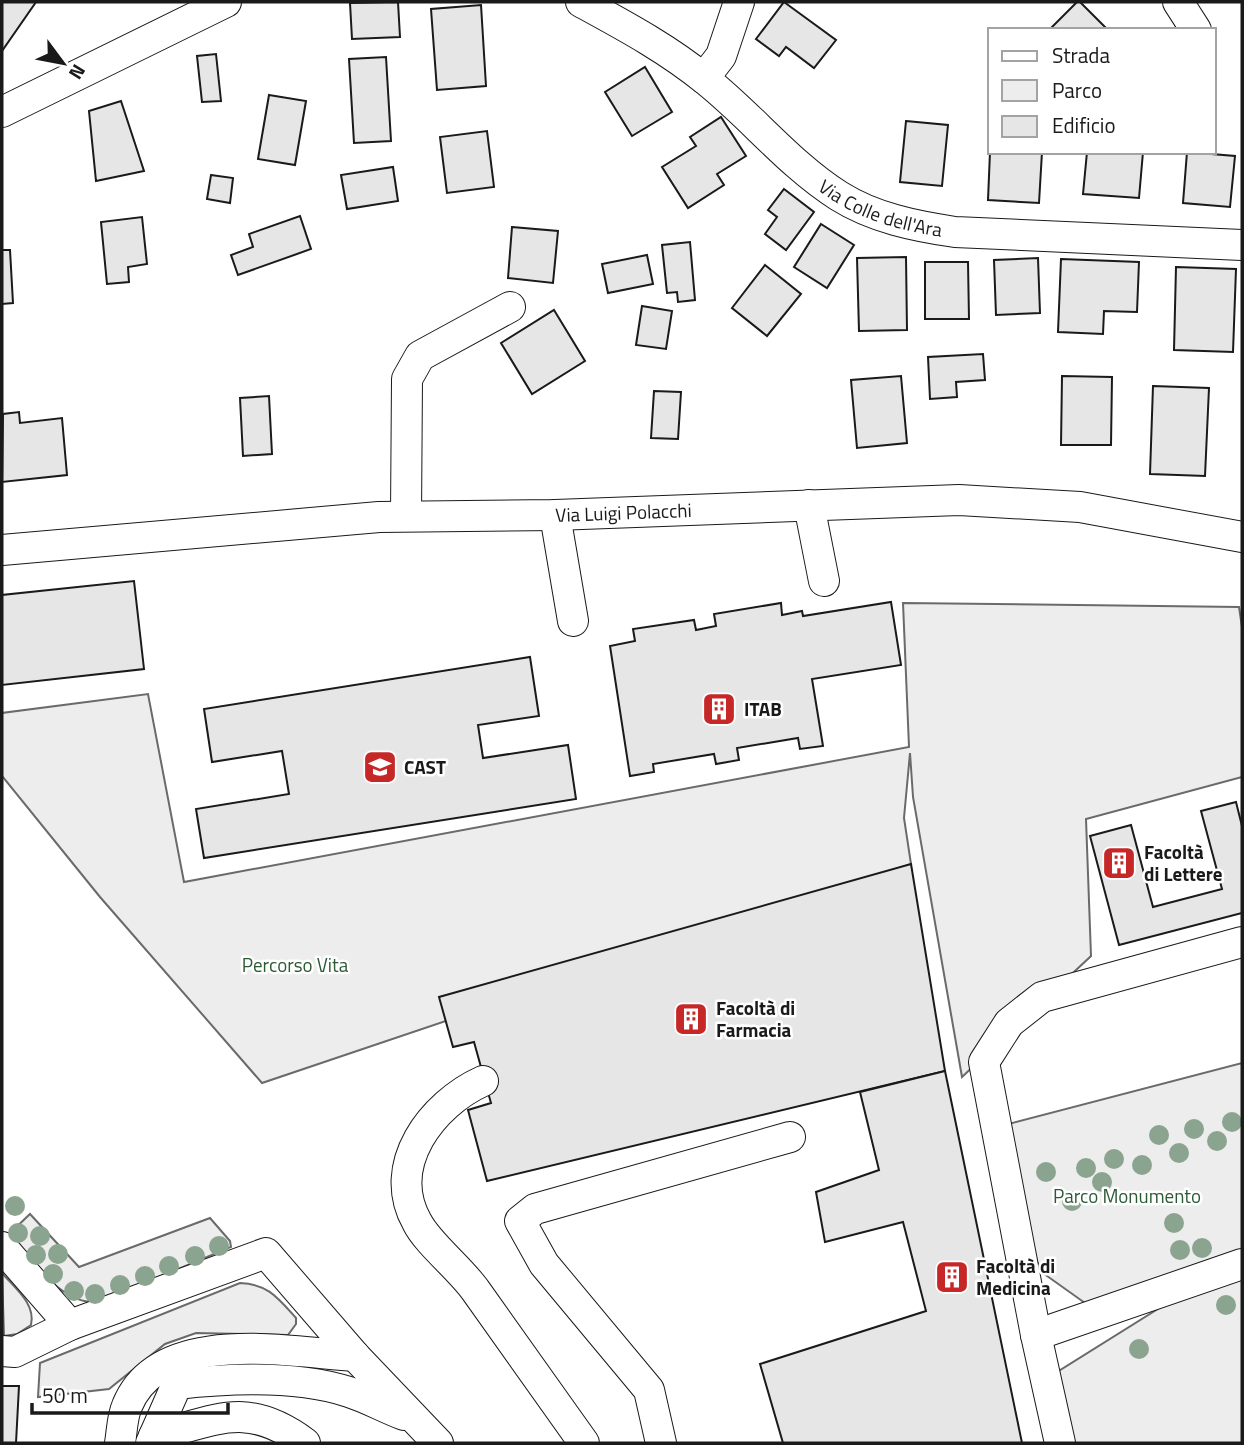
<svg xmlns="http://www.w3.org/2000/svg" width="1244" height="1445" viewBox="0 0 1244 1445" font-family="'Titillium Web',sans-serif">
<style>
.green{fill:#ededed;stroke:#6a6a6a;stroke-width:2}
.building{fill:#e6e6e6;stroke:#1a1a1a;stroke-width:2}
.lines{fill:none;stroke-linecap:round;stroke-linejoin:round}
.minor-casing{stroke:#1a1a1a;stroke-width:32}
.minor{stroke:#fff;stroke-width:30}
.tree{fill:#8aa48f}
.labels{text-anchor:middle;stroke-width:5;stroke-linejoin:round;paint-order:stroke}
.street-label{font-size:19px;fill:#1a1a1a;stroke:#fff}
.poi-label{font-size:19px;font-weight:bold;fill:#1a1a1a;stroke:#fff;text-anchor:start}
.park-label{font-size:19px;fill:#2b5a34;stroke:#fff}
</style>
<rect width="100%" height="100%" fill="#fff"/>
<g class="green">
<polygon points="903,603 1239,607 1242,627 1242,777 1086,819 1091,956 962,1077 913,797 910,753 904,818 911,864 262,1083 100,897 2,776 2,713 148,694 184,882 909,747"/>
<polygon points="1242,1063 1242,1259 1099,1313 1040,1271 997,1127"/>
<path d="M30,1214L79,1267L210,1218L230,1241L231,1247L99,1302C61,1306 32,1259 9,1234Z"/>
<polygon points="1217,1272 1242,1279 1242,1443 1068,1443 1046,1379"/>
<path d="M2,1273C15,1288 36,1304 31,1325L17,1334L4,1336Z"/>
<path d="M240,1283C268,1284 278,1298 296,1318V1324L288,1335L196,1333L165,1344L109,1389L38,1397L40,1363Z"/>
</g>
<g class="building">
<polygon points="2,2 36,2 2,51"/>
<polygon points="398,2 400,37 352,39 350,3"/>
<polygon points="784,2 836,40 814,68 786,47 779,56 756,39"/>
<polygon points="1077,2 1080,2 1108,30 1049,30"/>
<polygon points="481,5 486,86 437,90 431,9"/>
<polygon points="216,54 221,101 202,102 197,56"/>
<polygon points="386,57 391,141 354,143 349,59"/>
<polygon points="645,67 672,112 632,136 605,92"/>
<polygon points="269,95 306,101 295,165 258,159"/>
<polygon points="121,101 144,171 96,181 89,111"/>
<polygon points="721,117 746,156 717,174 724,185 688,208 662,167 696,146 690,137"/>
<polygon points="906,121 948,125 942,186 900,182"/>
<polygon points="487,131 494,187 447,193 440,137"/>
<polygon points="990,152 1042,152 1039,203 988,200"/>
<polygon points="1087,152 1143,152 1139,198 1083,194"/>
<polygon points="1187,152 1235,156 1230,207 1183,203"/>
<polygon points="393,167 398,201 347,209 341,175"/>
<polygon points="211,175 233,178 230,203 207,199"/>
<polygon points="784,189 814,212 786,250 765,234 777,217 768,210"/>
<polygon points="300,216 311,249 238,275 231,255 253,247 249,234"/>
<polygon points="142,217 147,264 128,267 129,282 107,284 101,222"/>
<polygon points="821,224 854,245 827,288 794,267"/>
<polygon points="512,227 558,231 553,283 508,278"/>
<polygon points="690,242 695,300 678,302 677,292 667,293 662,245"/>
<polygon points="2,250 10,250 13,303 2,304"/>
<polygon points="647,255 653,284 608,293 602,264"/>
<polygon points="906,257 907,330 859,331 857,258"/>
<polygon points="1038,258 1040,313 996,315 994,260"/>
<polygon points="1061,259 1139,262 1137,312 1104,311 1103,334 1058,332"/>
<polygon points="925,262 968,262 969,319 925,319"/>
<polygon points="765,265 801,294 767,336 732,308"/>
<polygon points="1176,267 1236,269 1233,352 1174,350"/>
<polygon points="642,306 672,311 666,349 636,345"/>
<polygon points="554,310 585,361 532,394 501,343"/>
<polygon points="983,354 985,380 956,382 957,397 930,399 928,357"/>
<polygon points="901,376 907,443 857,448 851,380"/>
<polygon points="1062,376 1112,377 1111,445 1061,445"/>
<polygon points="1153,386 1209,388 1205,476 1150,474"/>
<polygon points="654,391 681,392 678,439 651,438"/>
<polygon points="269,396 272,454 243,456 240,398"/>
<polygon points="19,412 20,423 62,418 67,475 2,482 3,414"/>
<polygon points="134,581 144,669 2,685 2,595"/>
<polygon points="891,602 901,665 812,679 823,746 800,749 798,738 737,748 739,760 716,764 714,754 653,764 654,772 630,776 610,646 635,641 633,629 694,620 696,630 716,626 714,614 781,603 782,615 802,611 803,616"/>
<polygon points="530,657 539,716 478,725 483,758 568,745 576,799 204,858 196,809 289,794 282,751 212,762 204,709"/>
<polygon points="1236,802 1242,826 1242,913 1119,945 1090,836 1131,825 1153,907 1222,889 1201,811"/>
<polygon points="911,864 945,1071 487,1181 468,1110 491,1103 474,1042 453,1047 439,997"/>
<polygon points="945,1071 1022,1443 783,1443 760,1364 926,1311 903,1222 825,1242 816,1192 879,1170 860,1092"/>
<polygon points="2,1386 19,1386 16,1443 2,1443"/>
</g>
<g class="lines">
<g class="minor-casing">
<g id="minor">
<path id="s1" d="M581,2C625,26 668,49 707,81C752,117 790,165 839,196C874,218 915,226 955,232L1242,245"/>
<polyline points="1178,2 1196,30"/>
<polyline points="704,78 721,56 739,2"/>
<polyline points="2,112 226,2"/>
<polyline points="809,505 824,581"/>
<polyline points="555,515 573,621"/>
<polyline points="406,516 407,379 420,356 510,307"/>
<path id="s2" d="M2,550L379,517L555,515L959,500L1080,507L1242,537"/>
<path d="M483,1081C432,1104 385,1165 417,1222C428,1244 460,1268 476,1291C512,1341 548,1392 584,1443"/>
<polyline points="2,1247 70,1325 266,1253 355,1356 438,1443"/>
<polyline points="1036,1335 1242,1264"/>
<polyline points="2,1351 15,1352 70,1325"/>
<path d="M154,1436C218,1420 247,1400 305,1443"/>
<path d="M120,1443C122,1432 122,1417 127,1406C159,1326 288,1352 355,1356"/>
<path d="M151,1443L177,1384C231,1378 297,1375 349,1392C368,1398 385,1408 404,1415"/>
<polyline points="661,1443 649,1390 544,1264 520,1221 535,1209 790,1137"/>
<polyline points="1060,1443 1036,1335 984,1062 1009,1023 1042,997 1242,942"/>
</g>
</g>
<use href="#minor" class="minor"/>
</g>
<g class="tree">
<circle cx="1232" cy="1122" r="10"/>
<circle cx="1194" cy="1129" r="10"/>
<circle cx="1159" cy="1135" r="10"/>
<circle cx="1217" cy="1141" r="10"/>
<circle cx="1179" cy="1153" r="10"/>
<circle cx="1114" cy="1159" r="10"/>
<circle cx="1142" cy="1165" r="10"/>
<circle cx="1086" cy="1168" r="10"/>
<circle cx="1046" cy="1172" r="10"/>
<circle cx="1102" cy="1182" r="10"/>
<circle cx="1072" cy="1201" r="10"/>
<circle cx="15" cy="1206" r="10"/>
<circle cx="1174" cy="1223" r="10"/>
<circle cx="18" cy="1233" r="10"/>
<circle cx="40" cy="1236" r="10"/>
<circle cx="219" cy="1246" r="10"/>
<circle cx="1202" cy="1248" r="10"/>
<circle cx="1180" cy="1250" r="10"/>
<circle cx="58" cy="1254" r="10"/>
<circle cx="36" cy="1255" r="10"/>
<circle cx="195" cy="1256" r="10"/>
<circle cx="169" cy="1266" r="10"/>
<circle cx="53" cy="1274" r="10"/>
<circle cx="145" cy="1276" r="10"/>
<circle cx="120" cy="1285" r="10"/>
<circle cx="74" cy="1291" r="10"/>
<circle cx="95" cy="1294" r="10"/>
<circle cx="1226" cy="1305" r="10"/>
<circle cx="1139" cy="1349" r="10"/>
</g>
<defs>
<g id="building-square" transform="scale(1.75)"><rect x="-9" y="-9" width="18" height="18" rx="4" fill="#c62828" stroke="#fff"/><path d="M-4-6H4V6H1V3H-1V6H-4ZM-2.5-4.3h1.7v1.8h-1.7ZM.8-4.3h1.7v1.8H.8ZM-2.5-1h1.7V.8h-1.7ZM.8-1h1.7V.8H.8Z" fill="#fff"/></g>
<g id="university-square" transform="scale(1.75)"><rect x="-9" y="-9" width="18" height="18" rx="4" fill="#c62828" stroke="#fff"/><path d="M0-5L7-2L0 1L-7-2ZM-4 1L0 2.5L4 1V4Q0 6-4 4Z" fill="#fff"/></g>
</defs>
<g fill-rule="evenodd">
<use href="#building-square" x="719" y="709"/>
<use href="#university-square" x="380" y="767"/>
<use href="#building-square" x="1119" y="863"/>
<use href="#building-square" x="691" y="1019"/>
<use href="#building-square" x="952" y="1277"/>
</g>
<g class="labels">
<g class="street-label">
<text dy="7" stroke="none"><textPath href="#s1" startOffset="368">Via Colle dell'Ara</textPath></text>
<text dy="7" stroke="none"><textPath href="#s2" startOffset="623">Via Luigi Polacchi</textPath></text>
</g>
<g class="poi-label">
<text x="744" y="716">ITAB</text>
<text x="404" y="774">CAST</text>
<text x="1144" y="859">Facoltà<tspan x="1144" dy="22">di Lettere</tspan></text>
<text x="716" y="1015">Facoltà di<tspan x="716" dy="22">Farmacia</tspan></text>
<text x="976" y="1273">Facoltà di<tspan x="976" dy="22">Medicina</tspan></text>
</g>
<g class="park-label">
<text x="295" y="972">Percorso Vita</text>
<text x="1127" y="1203">Parco Monumento</text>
</g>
</g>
<rect width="1244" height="1445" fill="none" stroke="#1a1a1a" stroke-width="7"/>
<rect x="988" y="28" width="228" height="126" fill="#ffffff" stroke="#a3a3a3" stroke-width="2"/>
<rect x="1002" y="51" width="35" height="10" fill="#ffffff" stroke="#a3a3a3" stroke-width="2"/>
<text x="1052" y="63" font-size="21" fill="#1a1a1a">Strada</text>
<rect x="1002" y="80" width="35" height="21" fill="#ededed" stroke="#a3a3a3" stroke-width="2"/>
<text x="1052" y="98" font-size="21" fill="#1a1a1a">Parco</text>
<rect x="1002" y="116" width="35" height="21" fill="#e6e6e6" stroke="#a3a3a3" stroke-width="2"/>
<text x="1052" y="133" font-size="21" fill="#1a1a1a">Edificio</text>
<g transform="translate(63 63) rotate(122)" stroke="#ffffff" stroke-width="5" paint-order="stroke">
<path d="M0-5L12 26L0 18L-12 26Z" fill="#1a1a1a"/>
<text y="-10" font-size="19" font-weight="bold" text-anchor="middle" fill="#1a1a1a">N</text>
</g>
<path d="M32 1403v10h196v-10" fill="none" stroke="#1a1a1a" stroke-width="3.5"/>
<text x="42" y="1403" font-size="21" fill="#1a1a1a" stroke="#ffffff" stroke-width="5" paint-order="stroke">50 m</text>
</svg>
